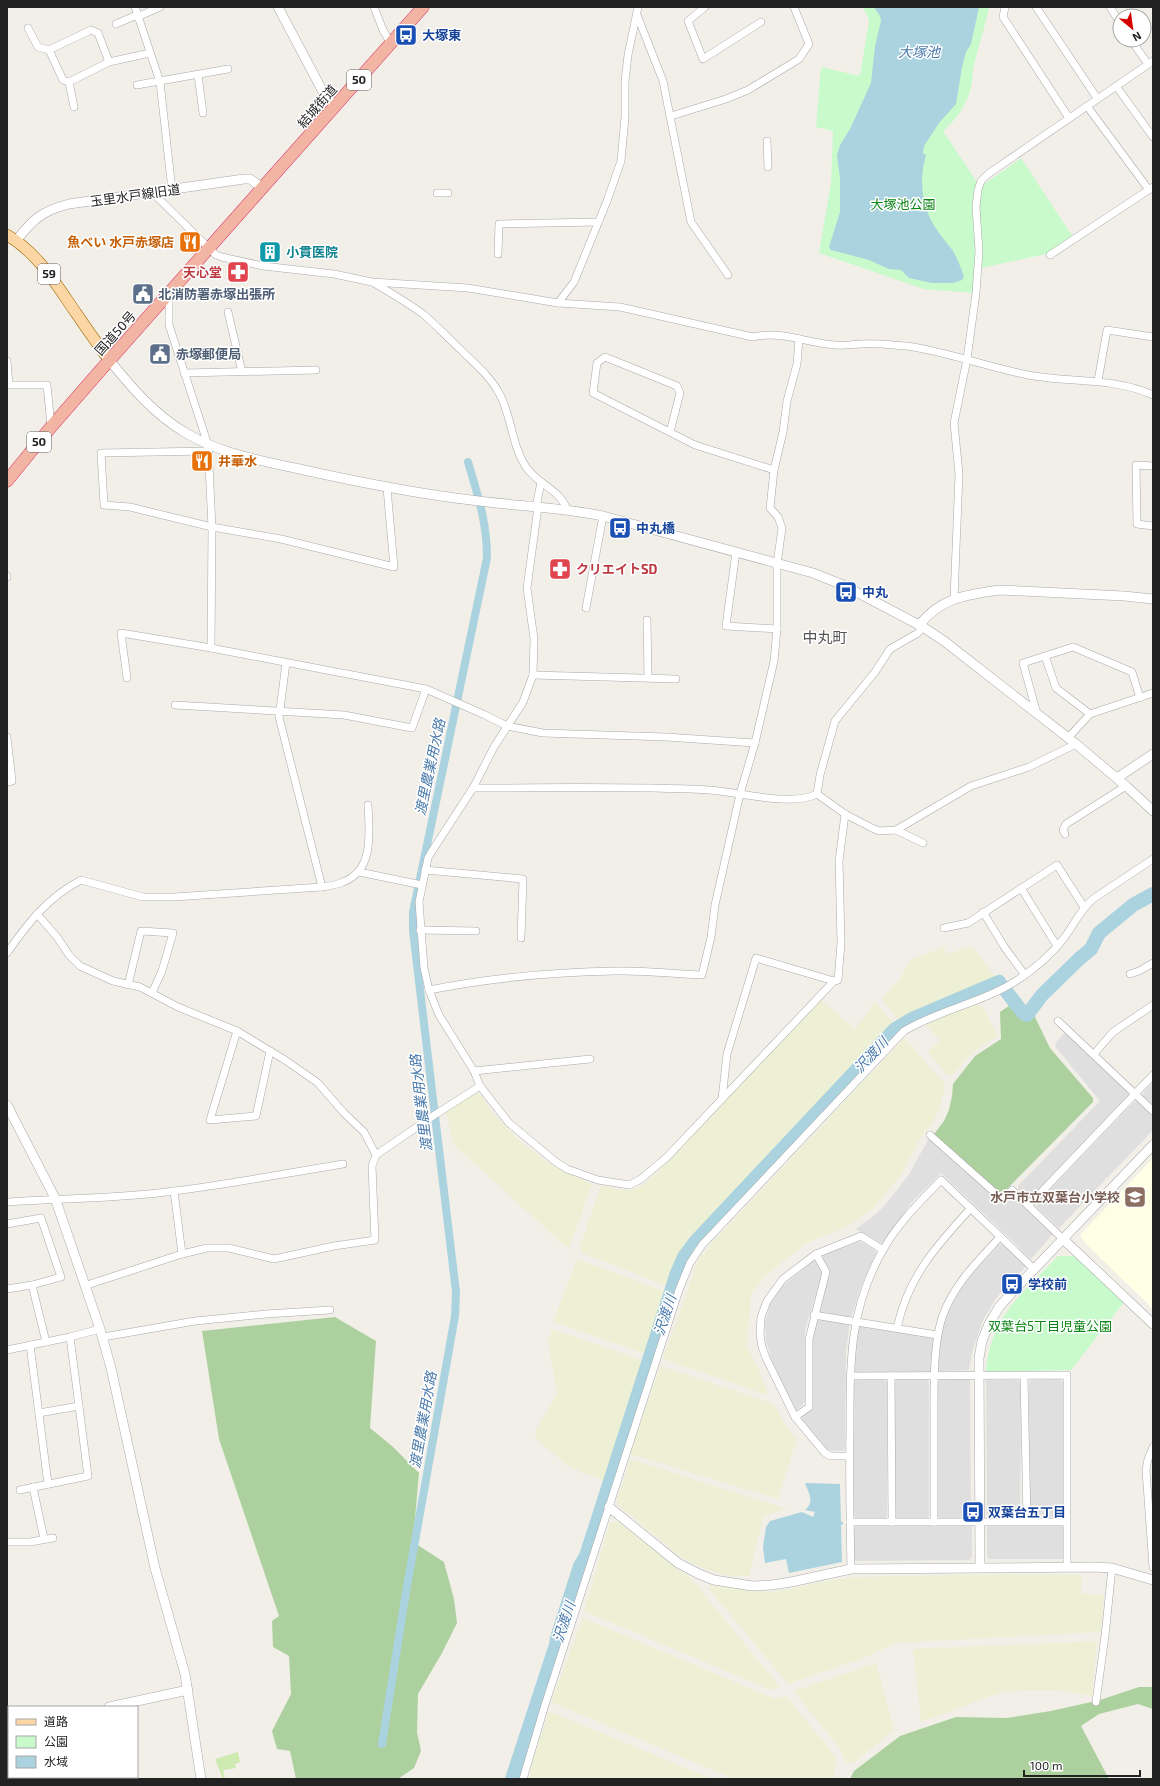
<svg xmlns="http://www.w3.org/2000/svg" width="1160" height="1786" viewBox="0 0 1160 1786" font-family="'Exo 2','Noto Sans JP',sans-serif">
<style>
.residential{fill:#e0dfdf}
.education{fill:#ffffe5}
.farmland{fill:#eef0d5}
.grass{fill:#cdebb0}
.forest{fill:#add19e}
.park{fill:#c8facc}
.water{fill:#aad3df}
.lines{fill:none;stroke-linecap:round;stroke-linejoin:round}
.canal{stroke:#aad3df;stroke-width:8}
.river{stroke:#aad3df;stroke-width:14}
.minor-casing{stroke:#a9a9a9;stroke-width:8}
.tertiary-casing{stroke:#a9a9a9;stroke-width:10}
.primary-casing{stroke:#a06b00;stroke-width:12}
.trunk-casing{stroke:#dc2a67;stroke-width:13}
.minor{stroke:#fff;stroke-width:7}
.tertiary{stroke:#fff;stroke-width:9}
.primary{stroke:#fcd6a4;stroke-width:11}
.trunk{stroke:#f2b4a3;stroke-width:12}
.labels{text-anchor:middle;stroke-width:3;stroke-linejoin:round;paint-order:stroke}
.shield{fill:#fff;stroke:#646464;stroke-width:1}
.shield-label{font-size:12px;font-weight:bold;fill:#222}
.transit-label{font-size:13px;font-weight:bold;fill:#164399;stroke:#fff;text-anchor:start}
.street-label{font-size:13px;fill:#222;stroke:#fff}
.park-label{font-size:13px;fill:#0c8416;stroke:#fff}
.food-label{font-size:13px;font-weight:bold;fill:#c56008;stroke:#fff;text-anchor:end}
.culture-label{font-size:13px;font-weight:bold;fill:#0d838f;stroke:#fff;text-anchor:start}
.health-label{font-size:13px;font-weight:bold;fill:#be3a42;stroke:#fff;text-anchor:end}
.service-label{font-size:13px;font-weight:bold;fill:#4e5e75;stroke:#fff;text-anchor:start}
.education-label{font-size:13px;font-weight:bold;fill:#785e54;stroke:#fff;text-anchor:end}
.water-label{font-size:14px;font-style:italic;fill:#4a7aab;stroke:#fff}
.quarter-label{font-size:15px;fill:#555;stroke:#fff}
</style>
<rect width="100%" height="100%" fill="#f2efe9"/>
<g class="residential">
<polygon points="1065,1033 1128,1092 1129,1096 1032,1197 1028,1198 1018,1189 1018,1186 1100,1101 1055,1046 1057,1041"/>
<polygon points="1153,1082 1153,1105 1143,1096 1144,1092"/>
<polygon points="1137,1101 1153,1116 1153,1130 1059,1228 1037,1207 1037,1203 1134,1102"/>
<polygon points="931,1139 1001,1203 1009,1195 1014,1196 1054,1233 1031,1259 941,1173 912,1202 882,1243 879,1244 856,1229 876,1214 885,1205 908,1176 928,1140"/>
<polygon points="858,1242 862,1242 875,1250 876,1253 861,1286 851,1318 818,1313 830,1272 823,1258 823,1255"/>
<polygon points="1003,1244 1026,1266 996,1298 982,1322 972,1352 969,1370 938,1371 940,1337 946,1317 958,1292 980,1264 999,1245"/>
<polygon points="813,1261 816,1262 822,1274 805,1330 805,1402 798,1409 795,1409 772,1361 766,1342 765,1323 770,1305 779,1289"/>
<polygon points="816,1318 850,1323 846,1350 845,1449 842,1451 826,1450 802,1419 802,1416 813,1408 812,1336"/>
<polygon points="860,1326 934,1338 931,1372 856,1373 852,1370 857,1328"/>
<polygon points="970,1379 971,1520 939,1520 937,1517 937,1383 940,1380"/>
<polygon points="1060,1379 1063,1382 1063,1515 1060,1517 1031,1518 1029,1514 1029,1382 1031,1380"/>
<polygon points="856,1380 884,1380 887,1382 887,1516 885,1518 856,1518 854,1516 852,1383"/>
<polygon points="898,1380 927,1380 929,1383 929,1516 926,1519 897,1519 895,1516 894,1382"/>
<polygon points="986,1380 1018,1380 1021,1382 1020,1520 987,1520"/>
<polygon points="1061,1524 1063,1527 1063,1559 990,1559 987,1557 987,1525"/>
<polygon points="856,1525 972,1525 972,1557 969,1560 854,1561 854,1528"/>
</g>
<polygon class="education" points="1153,1158 1153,1309 1085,1243 1080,1235"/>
<g class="farmland">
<polygon points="972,946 996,978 938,1002 899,1021 881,999 899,980 911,960 915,958 944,947 947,954"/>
<polygon points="821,1000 855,1029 875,1002 894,1024 684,1247 678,1257 667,1286 582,1253 580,1246 601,1185 620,1190 631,1190 641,1186 653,1177"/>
<polygon points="975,1005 983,1007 998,1036 973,1052 952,1075 947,1075 928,1052 940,1041 926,1024"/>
<polygon points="904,1038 944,1083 945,1089 938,1112 932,1123 921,1137 901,1175 873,1208 847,1227 807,1243 767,1274 751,1294 747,1347 758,1368 768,1393 767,1395 663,1359 698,1261 710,1245"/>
<polygon points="477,1093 481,1095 491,1111 523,1144 556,1168 592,1184 569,1249 534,1218 453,1144 446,1111"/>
<polygon points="577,1259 666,1292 646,1354 553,1322"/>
<polygon points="552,1329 644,1361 604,1481 570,1467 537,1440 535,1437 536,1429 557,1394 548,1342"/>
<polygon points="660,1366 774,1404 786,1427 797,1439 778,1499 630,1454"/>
<polygon points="630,1459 787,1509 770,1514 763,1518 749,1576 729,1576 711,1571 698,1566 681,1557 616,1503"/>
<polygon points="618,1521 677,1569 690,1577 780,1687 771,1690 584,1611 610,1523"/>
<polygon points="1006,1574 1082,1575 1081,1594 1104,1595 1101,1632 896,1643 866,1657 788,1684 709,1589 710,1585 750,1591 775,1592 835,1579 862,1577"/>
<polygon points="583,1618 775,1699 786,1696 832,1752 837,1760 833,1779 734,1779 551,1702"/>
<polygon points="1097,1641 1092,1696 1054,1690 1024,1690 999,1693 921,1722 913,1649"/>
<polygon points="876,1663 894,1730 852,1764 845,1762 840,1749 794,1691"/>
<polygon points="549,1711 712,1779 529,1779 533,1759"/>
</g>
<polygon class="grass" points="238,1752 240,1762 235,1764 236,1768 223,1770 225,1779 223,1779 215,1759"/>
<g class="forest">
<polygon points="1013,1003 1025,1021 1033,1013 1050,1048 1093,1098 1093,1102 1002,1194 1000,1194 934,1134 944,1121 949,1110 952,1096 953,1084 975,1056 1001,1039 1000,1012"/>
<polygon points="335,1317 376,1341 370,1428 392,1446 419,1473 413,1542 444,1562 454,1599 457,1623 442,1653 418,1694 417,1732 421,1751 414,1768 398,1779 296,1779 290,1751 277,1749 272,1731 291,1694 289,1656 273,1647 272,1621 279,1616 219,1439 202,1331"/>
<polygon points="1139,1687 1153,1687 1153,1709 1138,1704 1099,1714 1081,1726 1109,1779 850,1779 854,1771 900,1736 956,1717 1007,1718 1051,1711 1100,1700"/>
</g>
<g class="park">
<path d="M863,7H989C985,28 977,49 973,70C972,74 973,78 972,82C969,102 958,118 943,131L977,182L983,185L1021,158L1073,237L1046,254L977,269L973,293L924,289L819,253L831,183L833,131L816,127L821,67L860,76L869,20Z"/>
<path d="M1058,1256H1074L1124,1302L1071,1370L986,1372C991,1315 1021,1295 1058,1256Z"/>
</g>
<g class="water">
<path d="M874,7H979L971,44L966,52L962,67L956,104L939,123L924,146L923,153L926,155C919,179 921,205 935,227C940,235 947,243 953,251C955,253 963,273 964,276L962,280L953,283H932L909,278L901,270L889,269L869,260L831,250L829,247L840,212V178L837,155L840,145L850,129L871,83L875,46L881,21L880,16Z"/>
<path d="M805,1483L840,1484L841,1522H843V1524L841,1525L842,1562L789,1573L786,1559L765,1563L763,1547L766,1527L770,1521L802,1512L813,1517L815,1512L805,1510C815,1502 809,1494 805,1483Z"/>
</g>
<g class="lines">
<path class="canal" d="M382,1744L406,1592L455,1316L456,1292L413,931V912L487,558C487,522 478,496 468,462"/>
<g class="river">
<polyline points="1006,991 1023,1013 1027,1015 1042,995 1079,959 1091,949 1099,933 1133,905 1153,894"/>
<polyline points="512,1779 556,1645 557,1638 580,1566 586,1556 677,1273 684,1257 696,1241 894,1030 912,1019 999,982 1001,985"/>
</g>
<g class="minor-casing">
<g id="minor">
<polyline points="135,7 160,82 172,190"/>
<polyline points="374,7 383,30 391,44"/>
<polyline points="705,7 688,21 703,59 761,22"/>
<polyline points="1005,7 1003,17 1069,118"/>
<polyline points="1036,7 1097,98"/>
<polyline points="1110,7 1120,23"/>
<polyline points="637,15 663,81 691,222 728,275"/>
<polyline points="137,17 160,7"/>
<polyline points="116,24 137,15"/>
<polyline points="28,28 38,47 49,50"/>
<polyline points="1131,40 1148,64"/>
<polyline points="109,62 98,33 91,30 49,50 63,80 69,82 109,62 150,53"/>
<polyline points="198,75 203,113"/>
<polyline points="69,82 74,107"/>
<polyline points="137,85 228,69"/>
<polyline points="1116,86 1153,137"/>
<polyline points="1087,106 1149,190"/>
<polyline points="671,116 726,99 748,90 799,59 809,44 794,7"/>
<polyline points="767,141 768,167"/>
<path d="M153,193L216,255L222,257L263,266L334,274L372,282L468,288L558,303L620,307L753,337C782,330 809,344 837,345C845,346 853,344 861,344C876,343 892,345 907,346C948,352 987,367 1028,375C1070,383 1113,377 1153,395"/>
<polyline points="437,193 448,193"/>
<polyline points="498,254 499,224 598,222"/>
<polyline points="1050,255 1153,187"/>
<path d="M374,283C391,293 408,303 423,314C436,325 448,338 461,350C474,363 490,376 499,393C512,416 511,444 526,467C537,484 561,490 567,510"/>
<polyline points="169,294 169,325 208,445 212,527 211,648"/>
<polyline points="558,303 574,282 607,201 621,161 625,117 625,81 628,55 638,7"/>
<polyline points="228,312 242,372"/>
<polyline points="7,361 9,385 47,385 51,426"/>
<polyline points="184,373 316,370"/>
<polyline points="1098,381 1107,330 1153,337"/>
<polyline points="670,432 680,393 677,386 605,357 597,363 593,393 695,445 774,470"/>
<polyline points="208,451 101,453 104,505 130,507 212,527 281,539 394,567 387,488"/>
<polyline points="1153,466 1136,465 1137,524 1153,526"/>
<polyline points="541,482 537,502 538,507 527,588 534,639 533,675 523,702 494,747 473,788 432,851 428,858 419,902 424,968 429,990 439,1015 474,1071 480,1086 509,1123 556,1162 567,1169 598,1180 629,1185 641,1179 667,1157 834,981 838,980 841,943 839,861 845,814"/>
<polyline points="736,552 726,626 777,629"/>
<polyline points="7,576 7,577"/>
<polyline points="954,599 959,474 954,423 967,359 976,293 979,251 976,207 978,190 981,181 988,174 1153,61"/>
<polyline points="586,608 603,516"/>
<polyline points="647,620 648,677"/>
<polyline points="1045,656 1056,688 1090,714"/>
<polyline points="286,663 279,717 322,887"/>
<polyline points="533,675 676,679"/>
<polyline points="127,678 121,633 211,648 426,689 485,715 507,726 543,733 666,737 755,743"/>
<polyline points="175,705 344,715 412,728 426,689"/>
<polyline points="1037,714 1023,663 1073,647 1132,672 1140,698"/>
<polyline points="7,737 12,781 7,782"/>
<polyline points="1068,738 1090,714 1153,693"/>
<path d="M473,788C552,788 631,786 709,790C740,792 790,807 817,794"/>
<polyline points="817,794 845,814 872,828 879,831 896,830 971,786 1029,767 1076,744"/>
<polyline points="817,794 820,775 835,721 875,672 890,649 918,633 923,627"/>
<polyline points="896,830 923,843"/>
<polyline points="1065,834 1063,830 1066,824 1126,786"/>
<polyline points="425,870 523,879 521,938"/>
<polyline points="359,872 422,885"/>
<polyline points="1021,888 1057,946"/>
<polyline points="983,912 1005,948 1025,975"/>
<polyline points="37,914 57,937 69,955 80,966 113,981 140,987 178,1007 237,1031 285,1060 318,1083 344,1113 364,1132 376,1155"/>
<polyline points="944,928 968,923 1057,865 1084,907"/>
<polyline points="420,930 476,931"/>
<path d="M7,953C28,923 48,897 81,880L143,897H174L322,887C329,886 337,885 343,882C375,870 369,831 368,805"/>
<polyline points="1130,974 1139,971 1153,963"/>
<polyline points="128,985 141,931 173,933 162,971 152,993"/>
<path d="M429,990C490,978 554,972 616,971C645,970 673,974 702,975L711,937L715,905L740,794L755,743L774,661L777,629V564L782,528L778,517L770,508L774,470L783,432L787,401L797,364L799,339"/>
<polyline points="1058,1021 1153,1111"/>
<polyline points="237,1031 210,1120 256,1116 270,1051"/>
<polyline points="1094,1054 1113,1032 1153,1005"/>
<polyline points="474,1071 590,1059"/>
<polyline points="722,1099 727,1054 756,958 834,981"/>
<polyline points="930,1135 1002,1199 1012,1190 1063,1239"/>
<polyline points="174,1191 182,1254"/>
<path d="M7,1202C63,1198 119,1199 174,1191C231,1184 287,1173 343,1164"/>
<polyline points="1029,1205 1153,1075"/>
<polyline points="7,1224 41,1218 61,1277 32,1285"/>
<polyline points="87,1285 182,1254 207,1248 229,1248 274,1259 334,1246 375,1240 372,1166 376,1155 433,1116 480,1086"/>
<polyline points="7,1289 32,1285 46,1342"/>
<polyline points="814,1315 937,1335"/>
<path d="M897,1328C908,1277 936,1246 971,1208"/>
<polyline points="103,1337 195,1321 266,1314 330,1310"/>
<polyline points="30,1345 48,1484"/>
<polyline points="7,1350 70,1337 100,1329"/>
<polyline points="850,1376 1067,1375 1067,1567"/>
<polyline points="891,1376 892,1522"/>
<polyline points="1024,1376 1027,1521"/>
<polyline points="39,1413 79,1406"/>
<polyline points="795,1417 809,1407 809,1339 826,1272 816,1254"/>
<polyline points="1153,1447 1148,1459 1146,1470 1153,1567"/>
<polyline points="849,1456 830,1456 824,1452 795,1417 766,1358 762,1347 760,1335 761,1317 767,1301 783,1279 816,1254 861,1236 883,1250"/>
<polyline points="33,1487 44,1539"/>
<polyline points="20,1490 88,1476 70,1337"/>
<polyline points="850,1522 1066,1522"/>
<path d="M934,1522C934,1486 934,1451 934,1415C934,1386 933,1342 943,1315C954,1284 979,1260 1000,1237"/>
<polyline points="7,1542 30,1542 53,1538"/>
<path d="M851,1569C850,1522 849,1476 850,1429C850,1363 849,1309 883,1250C898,1223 920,1202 941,1180L1034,1269"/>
<polyline points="1096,1702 1105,1636 1112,1568"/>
<path d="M523,1779L545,1705L679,1290L690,1263L702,1245L904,1031C939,1010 981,1003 1016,981C1033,970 1051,955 1064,938C1074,925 1080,910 1093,899L1153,859"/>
</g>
</g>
<g class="tertiary-casing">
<g id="tertiary">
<polyline points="278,7 322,90 335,107"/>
<path d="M16,241C33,219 42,211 69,204L244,179H250L263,188"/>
<path d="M110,361C132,388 155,415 186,433C219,453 258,460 295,468C353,481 411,493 471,500C514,506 559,507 603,516L813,573L843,585L923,627L944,641L1076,744L1126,786L1153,811"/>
<path d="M919,625C942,597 966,595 1000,590L1124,596L1153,599"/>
<polyline points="1117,778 1153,754"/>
<polyline points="7,1105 55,1198 100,1329 111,1368 155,1568 185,1674 201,1779"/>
<polyline points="1063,1239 1153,1324"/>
<polyline points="609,1507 678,1563 699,1574 714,1580 752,1586 772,1585 791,1582 851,1569 1094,1567 1112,1568 1153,1580"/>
<polyline points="980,1567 979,1358 982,1341 989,1324 999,1307 1016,1288 1153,1145"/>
<polyline points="109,1707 188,1690"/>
<polyline points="7,1717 9,1717"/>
</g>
</g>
<g class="primary-casing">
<path id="primary" d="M7,235C38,253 56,284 76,313C87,329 98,345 110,361"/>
</g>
<g class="trunk-casing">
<polyline id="trunk" points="7,481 51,427 98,373 423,7"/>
</g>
<use href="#minor" class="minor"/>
<use href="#tertiary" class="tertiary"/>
<use href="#primary" class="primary"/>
<use href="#trunk" class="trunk"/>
</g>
<defs>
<g id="bus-square" transform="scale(1.15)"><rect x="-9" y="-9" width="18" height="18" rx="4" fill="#1a4fb4" stroke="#fff"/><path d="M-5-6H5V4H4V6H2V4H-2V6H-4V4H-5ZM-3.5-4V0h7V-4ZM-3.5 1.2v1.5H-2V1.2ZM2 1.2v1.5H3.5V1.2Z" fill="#fff"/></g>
<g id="restaurant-square" transform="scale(1.15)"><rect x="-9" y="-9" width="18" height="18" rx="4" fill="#e8710a" stroke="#fff"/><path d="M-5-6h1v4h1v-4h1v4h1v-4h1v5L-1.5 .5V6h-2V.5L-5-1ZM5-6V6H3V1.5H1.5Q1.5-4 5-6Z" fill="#fff"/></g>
<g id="building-square" transform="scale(1.15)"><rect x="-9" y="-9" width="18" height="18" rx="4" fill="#0f9aa8" stroke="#fff"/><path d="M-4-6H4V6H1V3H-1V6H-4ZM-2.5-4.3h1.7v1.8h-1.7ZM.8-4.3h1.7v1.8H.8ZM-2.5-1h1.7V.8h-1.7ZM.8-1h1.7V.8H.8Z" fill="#fff"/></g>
<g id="pharmacy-square" transform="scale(1.15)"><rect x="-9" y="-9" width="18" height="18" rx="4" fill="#e0444e" stroke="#fff"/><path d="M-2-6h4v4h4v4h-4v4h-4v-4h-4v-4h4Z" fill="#fff"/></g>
<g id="civic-square" transform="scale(1.15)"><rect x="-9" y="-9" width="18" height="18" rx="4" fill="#5c6f8a" stroke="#fff"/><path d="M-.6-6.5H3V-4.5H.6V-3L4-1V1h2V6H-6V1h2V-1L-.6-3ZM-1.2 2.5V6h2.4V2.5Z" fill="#fff"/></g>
<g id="school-square" transform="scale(1.15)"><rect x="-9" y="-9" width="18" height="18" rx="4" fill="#8d6e63" stroke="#fff"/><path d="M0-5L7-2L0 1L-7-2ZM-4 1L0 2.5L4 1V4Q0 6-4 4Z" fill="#fff"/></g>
</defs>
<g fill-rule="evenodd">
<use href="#bus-square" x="406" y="35"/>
<use href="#restaurant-square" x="190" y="242"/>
<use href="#building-square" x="270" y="252"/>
<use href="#pharmacy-square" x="238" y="272"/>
<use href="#civic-square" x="143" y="294"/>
<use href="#civic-square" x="160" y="354"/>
<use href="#restaurant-square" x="202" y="461"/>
<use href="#bus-square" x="620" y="528"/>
<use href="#pharmacy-square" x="560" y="569"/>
<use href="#bus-square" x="846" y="592"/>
<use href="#school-square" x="1135" y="1197"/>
<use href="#bus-square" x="1012" y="1284"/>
<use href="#bus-square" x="973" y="1512"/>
</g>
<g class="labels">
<g class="shield">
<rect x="347" y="70" width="24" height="20" rx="3"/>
<rect x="38" y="264" width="22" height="20" rx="3"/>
<rect x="27" y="432" width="24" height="20" rx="3"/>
</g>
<g class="shield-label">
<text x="359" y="84">50</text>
<text x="49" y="278">59</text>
<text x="39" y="446">50</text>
</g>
<g class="transit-label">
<text x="422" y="40">大塚東</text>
<text x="636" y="533">中丸橋</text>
<text x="862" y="597">中丸</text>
<text x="1028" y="1289">学校前</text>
<text x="988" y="1517">双葉台五丁目</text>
</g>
<g class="street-label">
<text transform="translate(317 106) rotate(-49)" y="5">結城街道</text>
<text transform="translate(135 195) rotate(-8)" y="5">玉里水戸線旧道</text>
<text transform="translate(115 333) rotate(-48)" y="5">国道50号</text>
</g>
<g class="park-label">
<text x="903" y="209">大塚池公園</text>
<text x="1050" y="1331">双葉台5丁目児童公園</text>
</g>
<g class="food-label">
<text x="174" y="247">魚べい 水戸赤塚店</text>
<text x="218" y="466" text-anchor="start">井華水</text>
</g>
<g class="culture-label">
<text x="286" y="257">小貫医院</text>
</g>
<g class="health-label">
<text x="222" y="277">天心堂</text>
<text x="576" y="574" text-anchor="start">クリエイトSD</text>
</g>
<g class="service-label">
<text x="158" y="299">北消防署赤塚出張所</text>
<text x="176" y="359">赤塚郵便局</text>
</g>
<g class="education-label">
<text x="1120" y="1202">水戸市立双葉台小学校</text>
</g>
<g class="water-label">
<text x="919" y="57">大塚池</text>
<text transform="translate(430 767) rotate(-78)" y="5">渡里農業用水路</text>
<text transform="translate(871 1055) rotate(-47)" y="5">沢渡川</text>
<text transform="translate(421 1103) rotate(-97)" y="5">渡里農業用水路</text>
<text transform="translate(665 1315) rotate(-72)" y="5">沢渡川</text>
<text transform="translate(423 1420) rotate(-80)" y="5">渡里農業用水路</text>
<text transform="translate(564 1622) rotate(-72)" y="5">沢渡川</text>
</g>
<g class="quarter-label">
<text x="825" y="643">中丸町</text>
</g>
</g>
<rect width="1160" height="1786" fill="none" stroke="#222222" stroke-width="16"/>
<rect x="8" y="1706" width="130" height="72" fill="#ffffff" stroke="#a7a7a7"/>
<rect x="16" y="1719" width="20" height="6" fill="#fcd6a4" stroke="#a7a7a7"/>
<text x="44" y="1726" font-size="12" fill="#222222">道路</text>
<rect x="16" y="1736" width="20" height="12" fill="#c8facc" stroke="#a7a7a7"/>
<text x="44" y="1746" font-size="12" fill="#222222">公園</text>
<rect x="16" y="1756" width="20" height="12" fill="#aad3df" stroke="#a7a7a7"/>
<text x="44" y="1766" font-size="12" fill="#222222">水域</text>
<g transform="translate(1132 28) rotate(151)"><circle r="19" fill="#ffffff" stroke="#a7a7a7"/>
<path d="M0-3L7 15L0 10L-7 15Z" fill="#d40000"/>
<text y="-6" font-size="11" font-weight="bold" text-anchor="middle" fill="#222222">N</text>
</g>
<path d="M1024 1770v6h116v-6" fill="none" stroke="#222222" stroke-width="2"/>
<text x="1030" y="1770" font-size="12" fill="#222222" stroke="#ffffff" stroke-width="3" paint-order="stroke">100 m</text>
</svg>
